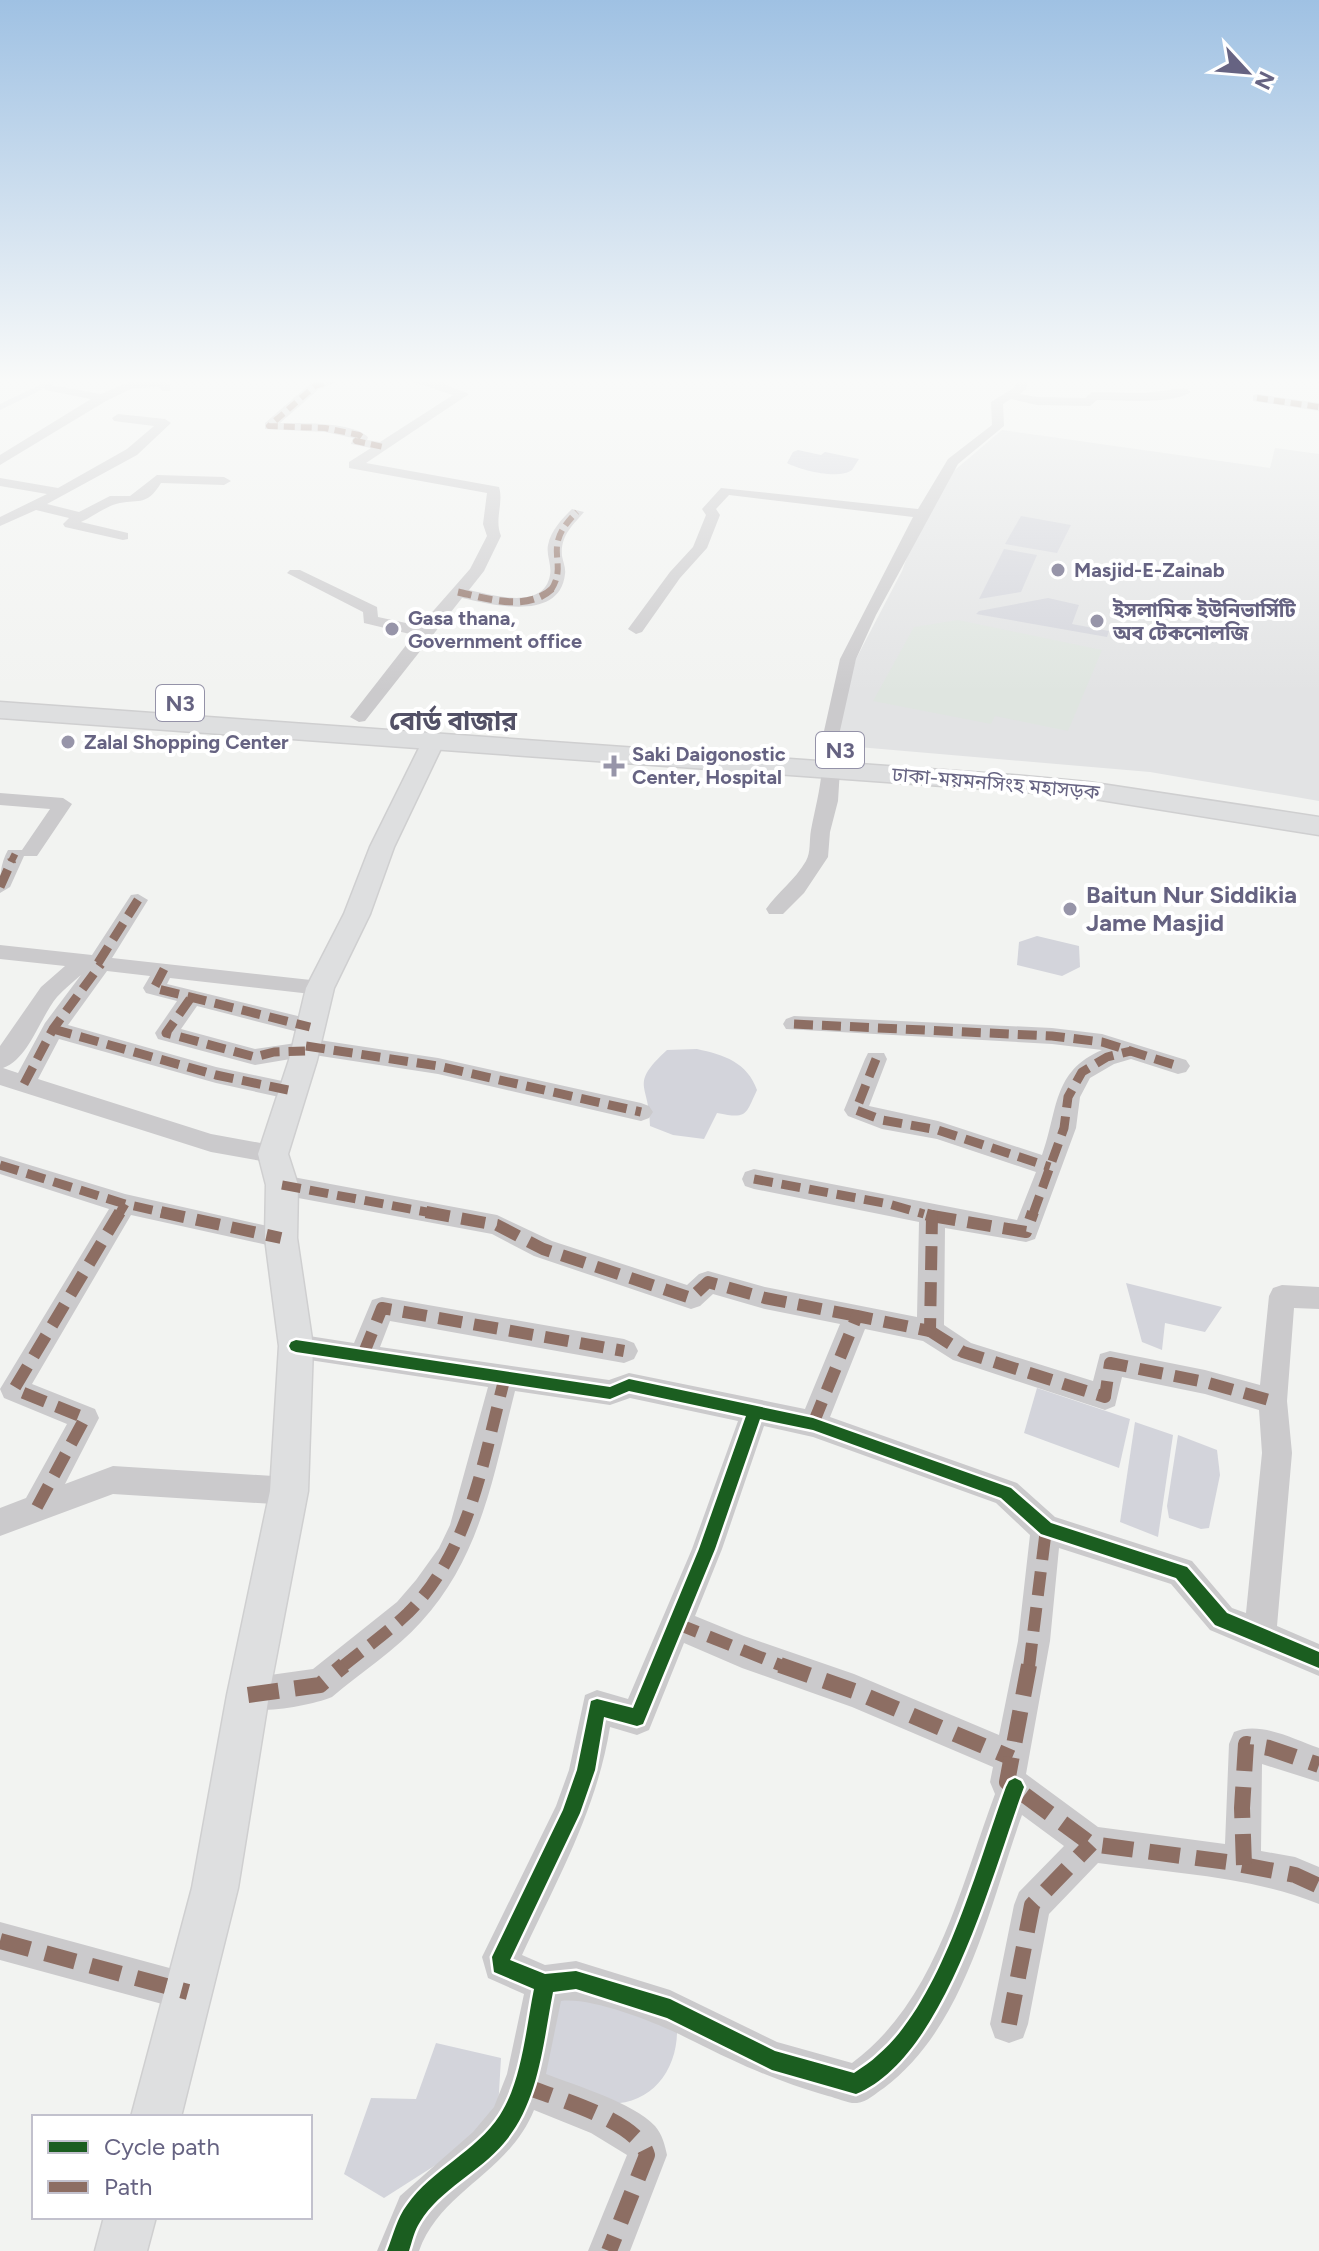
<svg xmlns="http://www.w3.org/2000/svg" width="1319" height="2251" viewBox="0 0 1319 2251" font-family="Figtree,'Noto Sans Bengali',sans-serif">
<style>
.built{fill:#e2e3e4}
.green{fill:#dfe5e0}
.water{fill:#d3d4db}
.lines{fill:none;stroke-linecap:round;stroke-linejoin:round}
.canal{fill:#d3d4db;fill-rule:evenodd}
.major-casing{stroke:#cfcfd0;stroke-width:3}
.highway-casing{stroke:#cfcfd0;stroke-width:3}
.minor{fill:#cbcacc;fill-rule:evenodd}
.major{fill:#dedfe0;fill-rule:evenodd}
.highway{fill:#dedfe0;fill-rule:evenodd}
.quiet-far4{stroke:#8d6e63;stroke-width:6;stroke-dasharray:11 6;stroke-linecap:butt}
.quiet-far3{stroke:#8d6e63;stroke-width:7;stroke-dasharray:14 7;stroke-linecap:butt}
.quiet-far2{stroke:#8d6e63;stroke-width:9;stroke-dasharray:19 9;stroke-linecap:butt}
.quiet-far1{stroke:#8d6e63;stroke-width:12;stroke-dasharray:24 12;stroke-linecap:butt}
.quiet{stroke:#8d6e63;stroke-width:16;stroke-dasharray:31 16;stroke-linecap:butt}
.cycleway-casing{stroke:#fff;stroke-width:5}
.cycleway{fill:#1b5e20;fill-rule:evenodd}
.poi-dot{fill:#9795a9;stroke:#fff;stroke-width:3}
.labels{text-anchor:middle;stroke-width:8;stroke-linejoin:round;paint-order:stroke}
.far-poi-label{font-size:20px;font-weight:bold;fill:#666382;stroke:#fff;text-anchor:start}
.far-street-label{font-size:20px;fill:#666382;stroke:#fff}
.shield{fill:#fff;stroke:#9492a8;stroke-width:2}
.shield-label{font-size:22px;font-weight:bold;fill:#666382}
.poi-label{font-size:24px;font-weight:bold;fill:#666382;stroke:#fff;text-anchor:start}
.far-district-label{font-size:26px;font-weight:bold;fill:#535167;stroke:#fff}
</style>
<rect width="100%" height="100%" fill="#f2f3f1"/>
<polygon class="built" points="1002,430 1270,468 1275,448 1319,454 1319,801 1150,772 835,745 843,702 856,659 902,571 915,536 949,475"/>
<polygon class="green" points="958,620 1102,650 1068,731 995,716 991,724 873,701 914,627"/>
<g class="water">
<path d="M798,450L821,455L825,452L859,459C858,460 853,469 852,470C838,480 800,470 787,463L793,452Z"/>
<polygon points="1021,516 1071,525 1057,553 1005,544"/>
<polygon points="1004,549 1037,555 1021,592 979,599"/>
<polygon points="1048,598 1079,605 1072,624 1109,631 1107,637 976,614 979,611"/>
<polygon points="1037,936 1079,946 1080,967 1062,976 1017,965 1019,942"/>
<path d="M697,1049C724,1055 747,1062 757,1090C745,1116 747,1119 717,1113L704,1139L673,1135L650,1126C650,1083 628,1086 667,1050Z"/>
<polygon points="1126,1283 1222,1307 1205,1332 1165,1323 1162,1350 1142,1342"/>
<polygon points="1037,1388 1130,1419 1119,1468 1024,1433"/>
<polygon points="1135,1422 1173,1435 1158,1537 1120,1522"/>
<polygon points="1178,1435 1217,1450 1220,1475 1209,1528 1201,1529 1169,1518 1167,1506"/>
<path d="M553,1991L677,2026C679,2074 646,2112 595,2102C576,2098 556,2085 538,2077Z"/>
<polygon points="436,2043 501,2058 497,2126 384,2198 344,2174 371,2098 416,2099"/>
</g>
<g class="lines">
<polygon class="canal" points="54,378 66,378 0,410 0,404"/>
<g class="major-casing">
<g id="major">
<polygon points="434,733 445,740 394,847 370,914 334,988 317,1060 288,1154 298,1185 297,1238 313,1346 308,1491 269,1695 238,1888 181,2117 131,2117 192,1888 227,1695 270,1491 279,1346 265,1238 266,1185 258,1154 289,1060 306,988 344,914 370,847 423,740"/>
<polygon points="104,2217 156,2217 147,2251 95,2251"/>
</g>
</g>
<g class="highway-casing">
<polygon id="highway" points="0,702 1012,775 1088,782 1319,817 1319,835 1088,798 1012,791 0,718"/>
</g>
<g class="minor">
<path d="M327,378H346L319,389L280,423C302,423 353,422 368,437L367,440L380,442L453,395L401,378L433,381L452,378L444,384L469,394L366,463L499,487C504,503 494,519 501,536L484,571L469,590C492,595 544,611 550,575C552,565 546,555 548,545C551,530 562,519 572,509L584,512C573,525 560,536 562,556C563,562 566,568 565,574C560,622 492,605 462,598L365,721L359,722L350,717L414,635L364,623L363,612L287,573L290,570H300L377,607L378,617L420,626L470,569L487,536L483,524L487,493L349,468V462L371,448L351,444L353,438L325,432L265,429V423L311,383Z"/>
<path d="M1017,378H1029L1026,389L1020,394L1037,397L1085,398L1092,392L1144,393L1185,388L1191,392C1171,405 1122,400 1097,400L1090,406L1037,405L1011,399L1003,404L1004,426L958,464L876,615L856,659L835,753H823L820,749L840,659L913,517L729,495L716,509L720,515L707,548L680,578L642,632L636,634L628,629L670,572L693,547L706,515L702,509L721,488L918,509L948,459L992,425L991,402L1015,387Z"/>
<polygon points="162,379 170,385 170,391 162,391 159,387 133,388 106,401 0,465 0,455 91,399 45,390 45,384 101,394 131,381"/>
<polygon points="1257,394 1319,403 1319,411 1253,401 1253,395"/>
<path d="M118,414L165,419L171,423L137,455L47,504L79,512L110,496H130L157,475L224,477L231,481L224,485L161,483C146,508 137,498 116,504C105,507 92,517 81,522L128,533V539L123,540L65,527L63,524L69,518L36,510L0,526V517L47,494L0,486V478L58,488L127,449L154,426L114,421L112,418Z"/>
<path d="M831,764L840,769L838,801L830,832L828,857L804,893L783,914H769L766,909C778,892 795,880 806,861C811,852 809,841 811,830C815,809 820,791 822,769Z"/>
<path d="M0,793L63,798L72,804L37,856H24L10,887L0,893C0,877 0,864 8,850H22L50,809L0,805Z"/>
<path d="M138,894L148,900L112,958L320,981L328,983L331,988L328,993L320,995L170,978L167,984L310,1019L318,1022L321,1027L318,1032L310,1035L197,1006L181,1029L255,1049L296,1043L306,1038L438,1058L641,1103L649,1106L653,1112L649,1118L641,1121L438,1074L314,1055L255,1065L158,1039L155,1033L177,1001L146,993L143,988L150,976L107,971L68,1025L216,1067L301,1085L305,1091L301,1097L293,1100L216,1083L59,1039L38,1079L211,1134L282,1147L285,1154L282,1161L273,1163L211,1152L0,1085V1046L41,987L65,966L0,959V945L92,955L131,895ZM81,975L45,1023L18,1073L3,1068C29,1059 40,1017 57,997C64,989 73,982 81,975Z"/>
<path d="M794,1016L1052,1028L1102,1034L1186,1060L1190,1066L1186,1072L1178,1074L1131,1059L1114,1064L1090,1078L1080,1097L1076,1128L1035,1239L1026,1242L945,1228L944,1325L971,1343L1093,1381L1100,1354L1110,1351L1205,1370L1260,1385L1269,1296L1273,1288L1282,1285L1319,1287V1309L1294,1308L1287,1401L1292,1453L1277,1626L1319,1644V1676L1210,1630L1171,1584L1059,1548L1050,1641L1026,1774L1098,1827L1225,1844L1229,1744L1234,1732C1260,1721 1293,1739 1319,1748V1782L1262,1764L1261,1851L1295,1857L1319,1867V1904C1250,1876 1171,1873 1098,1863L1049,1914L1028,2024L1023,2038L1009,2043L995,2038L990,2024L1014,1905L1019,1892L1064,1846L1022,1815C989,1907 966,2026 884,2088C876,2093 867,2102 857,2103C849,2104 837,2098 828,2096C776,2081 741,2065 693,2041C662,2025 594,1997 561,2001L546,2074C577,2086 632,2102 655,2126C662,2134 665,2145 667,2155L630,2251H588L627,2155L591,2133L534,2110C508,2174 441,2190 419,2251H377L400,2196L473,2132L494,2107L507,2074L524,1994L488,1978L482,1957L556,1806L569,1770L585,1695L597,1690L628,1699L692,1549L738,1421L630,1398L610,1405L515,1391C494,1473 481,1557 421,1622C396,1650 361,1672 332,1697C310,1706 257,1715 236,1707L231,1695L236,1683L248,1678L313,1669L397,1602L416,1580L439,1548L450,1525L488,1387L296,1358L286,1354L282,1346L286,1338L296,1334L354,1343L372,1300L382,1297L624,1339L634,1343L638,1351L634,1359L624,1363L390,1321L380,1347L609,1380L629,1373L805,1409L840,1324L765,1309L713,1294L700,1306L691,1309L534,1256L492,1234L282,1195L273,1192L270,1185L273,1178L282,1175L497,1215L552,1241L687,1285L699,1274L708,1271L765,1287L917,1317L919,1222L754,1189L745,1186L742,1179L745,1172L754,1169L1017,1220L1036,1172L937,1139L882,1129L848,1116L844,1110L865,1059L868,1053H884L887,1059L869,1106L938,1121L1042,1155C1058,1111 1052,1071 1102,1050L1052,1044L786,1029L783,1024L786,1019ZM865,1329L923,1341L953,1360L1105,1410L1115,1406L1122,1377L1205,1394L1259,1410L1262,1453L1246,1613L1232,1608L1192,1561L1055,1517L1017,1483L830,1417ZM764,1426L813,1437L996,1503L1030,1535L1018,1641L999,1735L854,1674L744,1636L695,1616L722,1549ZM684,1643L742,1668L852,1707L993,1767L990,1782L995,1794C960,1888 936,2001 852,2063L777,2042L670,1990L576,1961L545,1965L522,1955C557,1880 597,1809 610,1727L637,1735L649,1730Z"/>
<polygon points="0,1156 125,1194 290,1231 294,1238 290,1245 281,1248 131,1215 32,1384 95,1409 99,1418 65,1484 113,1466 289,1477 300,1481 304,1491 300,1501 289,1505 113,1494 0,1536 0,1508 26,1498 67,1424 4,1398 0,1389 109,1209 0,1174"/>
<polygon points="0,1922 188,1973 201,1979 207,1992 201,2005 188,2011 0,1960"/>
</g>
<use href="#major" class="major"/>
<use href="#highway" class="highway"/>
<g class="quiet-far4">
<polyline points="340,378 315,386 269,426 325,428 359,435 362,437 356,441 383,447"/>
<polyline points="1257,398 1319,407"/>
<path d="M551,590C570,561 539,549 577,512"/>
</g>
<g class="quiet-far3">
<path d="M458,592C489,599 528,612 553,588"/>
<polyline points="11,862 15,854"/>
</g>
<g class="quiet-far2">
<polyline points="0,887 12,860"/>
<polyline points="98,963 138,900"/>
<polyline points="164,969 154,988 310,1027"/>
<polyline points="190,999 166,1033 255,1057 274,1052 305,1051"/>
<polyline points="794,1024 1052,1036 1102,1042 1178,1066"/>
<polyline points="53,1029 216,1075 293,1091"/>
<polyline points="306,1046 438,1066 641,1112"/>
<polyline points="876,1059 856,1110 882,1120 938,1130 1050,1167"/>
<polyline points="24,1084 53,1029 101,964"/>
<polyline points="0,1165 125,1204 170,1214"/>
<polyline points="754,1179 889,1204 924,1214"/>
<polyline points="282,1185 437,1214"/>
<polyline points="119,1214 125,1204"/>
<polyline points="1033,1214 1064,1128 1068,1097 1082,1072 1107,1057 1131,1051"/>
</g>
<g class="quiet-far1">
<polyline points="161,1212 281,1238"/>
<polyline points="426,1212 497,1225 543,1249 691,1298 708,1282 765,1298 857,1316"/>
<polyline points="932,1216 1026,1232 1033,1212"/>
<polyline points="930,1331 963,1352 1105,1397 1110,1363 1205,1382 1273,1401"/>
<polyline points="363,1355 382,1308 624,1351"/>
<polyline points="813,1424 857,1316 930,1331 932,1216 917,1212"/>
<polyline points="37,1507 85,1418 14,1389 120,1212"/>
<polyline points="675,1623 785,1667"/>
<path d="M342,1667C364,1649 388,1632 408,1613C471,1550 483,1459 505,1377"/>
<polyline points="1029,1667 1046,1529"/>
</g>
<g class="quiet">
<polyline points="780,1665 854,1691 1012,1758"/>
<polyline points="1029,1665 1007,1782 1091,1844 1227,1862 1295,1875 1319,1886"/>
<polyline points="248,1695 320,1685 344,1665"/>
<polyline points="1244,1865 1242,1808 1246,1744 1269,1748 1319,1765"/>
<polyline points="0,1941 188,1992"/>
<polyline points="1009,2024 1032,1905 1091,1844"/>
<path d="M522,2085C554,2098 638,2120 647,2155L609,2251"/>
</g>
<g class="cycleway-casing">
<path id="cycleway" d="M296,1340L610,1387L629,1379L813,1418L1011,1488L1051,1523L1187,1567L1227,1613L1319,1652V1668L1215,1625L1176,1578L1041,1534L1001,1498L813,1430L760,1419L715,1549L643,1724L637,1726L604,1717L595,1770L580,1813L510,1960L545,1974L576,1971L670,1999L775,2051L854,2073C862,2067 871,2062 878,2055C943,2000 977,1866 1006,1787L1009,1781L1015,1778L1021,1781L1024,1787C992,1873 946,2057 856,2094L772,2070L667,2018L576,1989L553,1992C543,2043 539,2102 504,2143C480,2172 440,2189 420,2222C414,2231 412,2242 409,2251H387C393,2236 397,2218 407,2205C432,2169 476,2152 500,2115C522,2081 526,2028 534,1989L494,1972L492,1957L563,1810L577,1770L591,1701L597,1699L633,1708L699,1549L746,1416L629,1391L610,1399L296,1352L291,1350L289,1346L291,1342Z"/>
</g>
<use href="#cycleway" class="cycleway"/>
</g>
<linearGradient id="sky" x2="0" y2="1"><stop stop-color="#9fc1e3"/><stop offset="0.55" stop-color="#f9faf9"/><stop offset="1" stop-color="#f9faf9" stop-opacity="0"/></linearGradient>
<rect width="1319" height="693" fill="url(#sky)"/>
<g class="poi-dot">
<circle cx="1058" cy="570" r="8"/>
<circle cx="1097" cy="621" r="8"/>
<circle cx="392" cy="629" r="8"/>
<circle cx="68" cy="742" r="8"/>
<path d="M610 754h8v8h8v8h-8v8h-8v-8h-8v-8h8z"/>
<circle cx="1070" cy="909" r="8"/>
</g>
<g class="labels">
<g class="far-poi-label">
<text x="1074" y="577">Masjid-E-Zainab</text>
<text x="1113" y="617">ইসলামিক ইউনিভার্সিটি<tspan x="1113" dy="23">অব টেকনোলজি</tspan></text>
<text x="408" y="625">Gasa thana,<tspan x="408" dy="23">Government office</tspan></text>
<text x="84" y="749">Zalal Shopping Center</text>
<text x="632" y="761">Saki Daigonostic<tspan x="632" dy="23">Center, Hospital</tspan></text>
</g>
<g class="far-street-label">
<text transform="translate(996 783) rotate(5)" y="7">ঢাকা-ময়মনসিংহ মহাসড়ক</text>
</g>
<g class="shield">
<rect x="156" y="685" width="48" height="36" rx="6"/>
<rect x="816" y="732" width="48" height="36" rx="6"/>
</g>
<g class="shield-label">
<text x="180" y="711">N3</text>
<text x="840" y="758">N3</text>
</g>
<g class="poi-label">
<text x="1086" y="903">Baitun Nur Siddikia<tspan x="1086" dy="28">Jame Masjid</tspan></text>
</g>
<g class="far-district-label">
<text x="453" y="730">বোর্ড বাজার</text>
</g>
</g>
<rect x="32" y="2115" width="280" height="104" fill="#ffffff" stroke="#c2c1cd" stroke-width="2"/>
<rect x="48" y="2141" width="40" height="12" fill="#1b5e20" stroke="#c2c1cd" stroke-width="2"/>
<text x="104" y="2155" font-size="24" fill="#666382">Cycle path</text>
<rect x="48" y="2181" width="40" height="12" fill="#8d6e63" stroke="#c2c1cd" stroke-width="2"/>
<text x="104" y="2195" font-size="24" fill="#666382">Path</text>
<g transform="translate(1247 72) rotate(116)" stroke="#ffffff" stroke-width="6" paint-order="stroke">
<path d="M0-6L14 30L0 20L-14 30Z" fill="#666382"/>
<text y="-12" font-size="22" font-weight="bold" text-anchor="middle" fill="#666382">N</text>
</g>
</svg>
